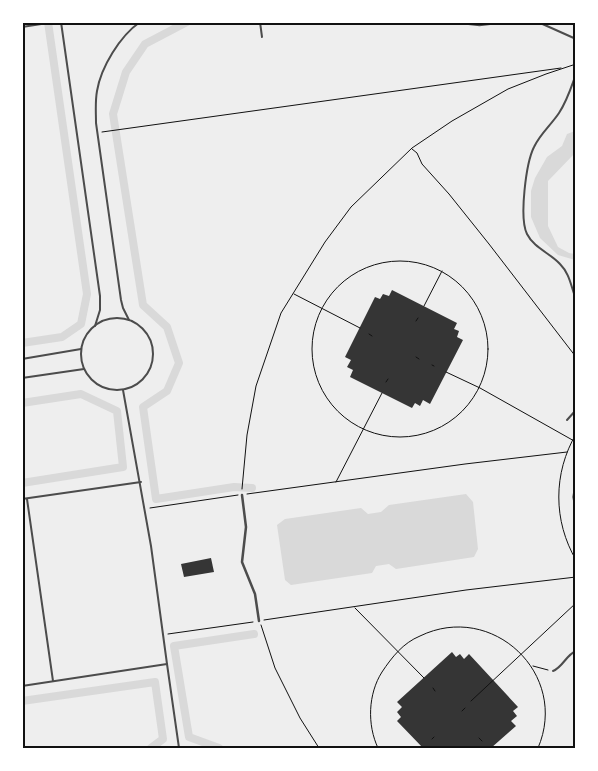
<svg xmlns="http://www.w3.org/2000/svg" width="598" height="771" viewBox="0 0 598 771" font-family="Helvetica,sans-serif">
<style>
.green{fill:#eee}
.water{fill:#d9d9d9}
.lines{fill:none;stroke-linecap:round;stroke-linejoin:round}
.canal{stroke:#d9d9d9;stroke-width:8}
.building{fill:#353535}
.path{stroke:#111;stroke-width:1}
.service{stroke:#4c4c4c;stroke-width:2}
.pedestrian{stroke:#4c4c4c;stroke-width:2.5}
.neatline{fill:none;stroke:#111;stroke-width:2}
</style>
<rect width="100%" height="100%" fill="#fff"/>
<polygon class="green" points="22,23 575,23 575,748 23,748"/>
<g class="water">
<polygon points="575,131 575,153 548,181 548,226 558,247 569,253 575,254 575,260 558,255 540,238 531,217 531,191 535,178 547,157 562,146 567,134"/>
<polygon points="466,494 473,502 478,549 474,557 396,569 389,564 376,566 372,573 291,585 285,580 277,525 285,519 361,508 368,514 381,512 389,505"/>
</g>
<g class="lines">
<g class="canal">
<polyline points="187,22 145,44 126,72 113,114 143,305 167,327 179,363 167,391 143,407 156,499 234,487 252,488"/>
<polyline points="22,343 62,337 81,324 87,294 48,22"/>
<polyline points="22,403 81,394 117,411 123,467 22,483"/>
<polyline points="22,701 155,682 163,739 151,748"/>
<polyline points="219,748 189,737 174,646 254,634"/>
</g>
</g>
<g class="building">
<polygon points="392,290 457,323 454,329 459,331 457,337 463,340 430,404 423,400 420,406 415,403 412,408 350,377 353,370 347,367 351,360 345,357 375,297 380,299 383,294 389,296"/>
<polygon points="211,558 214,572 184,577 181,564"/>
<polygon points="452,652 456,657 460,654 464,659 469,654 518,707 513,711 517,716 511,721 516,726 491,748 423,748 397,721 401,717 397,712 402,707 397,702"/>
</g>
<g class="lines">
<g class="path">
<polyline points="102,132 561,68"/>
<polyline points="412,149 417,153 422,164 449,194 489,244 576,357"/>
<circle cx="400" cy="349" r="88"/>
<polyline points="294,294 360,328"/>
<polyline points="424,306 442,271"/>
<polyline points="416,321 418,318"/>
<polyline points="369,334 372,336"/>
<polyline points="416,357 419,359"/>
<polyline points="432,365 434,366"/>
<polyline points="446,372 480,388 576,442"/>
<polyline points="386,382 388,379"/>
<path d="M576,434C553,473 553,521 576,560"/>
<polyline points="576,472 573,497 576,519"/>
<polyline points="336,482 382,393"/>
<polyline points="242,489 247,435 256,386 281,313 325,242 351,207 412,148 452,121 508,89 546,74 576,64"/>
<polyline points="247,494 465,464 567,452"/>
<polyline points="150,508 238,495"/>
<polyline points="355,608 424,678"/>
<polyline points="264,620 466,590 576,577"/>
<polyline points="261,625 275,668 300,718 319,748"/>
<polyline points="168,634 253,622"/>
<polyline points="533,666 548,670"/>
<polyline points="433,688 435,691"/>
<polyline points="471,701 576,603"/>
<polyline points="462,711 465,708"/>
<polyline points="479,738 482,741"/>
<polyline points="432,739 434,737"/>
<path d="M378,748C367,725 368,694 382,672C392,657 403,643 420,636C492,601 570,674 538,748"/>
<polyline points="421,748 422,748"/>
</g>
<g class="service">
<polyline points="61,22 100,296 100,310 95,326"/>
<polyline points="260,22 262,37"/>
<path d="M460,22C473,26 484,27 497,22"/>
<polyline points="538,22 576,39"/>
<polyline points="22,27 54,22"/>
<path d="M576,74C571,88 567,101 559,113C551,125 540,134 534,147C526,163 519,218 527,234C534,248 550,253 560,264C570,274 571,287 576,299"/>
<circle cx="117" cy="354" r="36"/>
<path d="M129,320L123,308L121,300L96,123C96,112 95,102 97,91C101,67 120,36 140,22"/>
<polyline points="22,359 81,349"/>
<polyline points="22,378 84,369"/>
<polyline points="123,390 151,546 167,664"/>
<polyline points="567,420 576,410"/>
<polyline points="22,499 141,482"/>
<polyline points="27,499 53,681"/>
<path d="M553,671C563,667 566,655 576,651"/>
<polyline points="22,686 167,664 179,748"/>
</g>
<polyline class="pedestrian" points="242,495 246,527 242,562 255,594 259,621"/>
</g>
<rect width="598" height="771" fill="none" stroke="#ffffff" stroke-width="48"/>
<rect x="24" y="24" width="550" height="723" class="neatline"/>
</svg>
